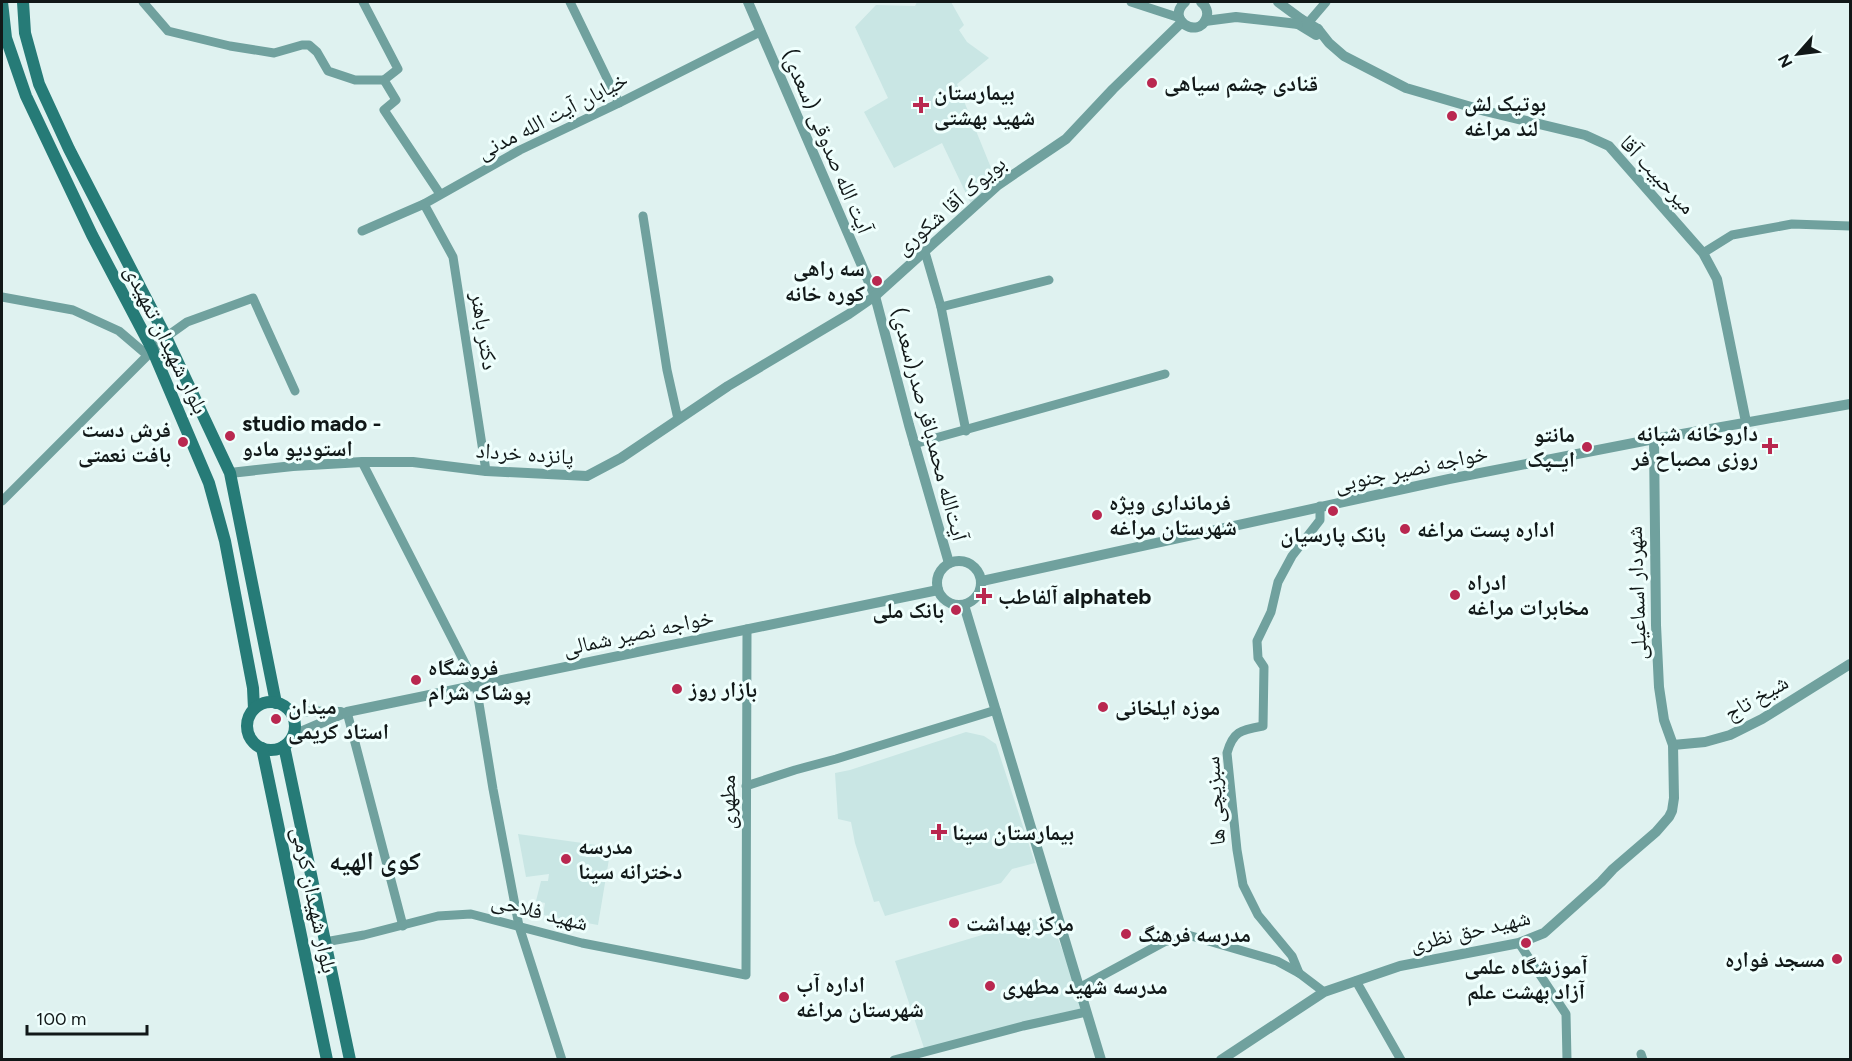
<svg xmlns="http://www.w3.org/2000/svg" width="1852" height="1061" viewBox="0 0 1852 1061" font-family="Figtree,'Noto Naskh Arabic',sans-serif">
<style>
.built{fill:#c9e6e4}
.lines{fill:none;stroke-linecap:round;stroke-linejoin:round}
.minor{stroke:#70a19e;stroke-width:9}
.tertiary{stroke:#70a19e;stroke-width:10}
.secondary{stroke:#267b77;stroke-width:12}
.poi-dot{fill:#b92850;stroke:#effffd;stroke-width:2}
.labels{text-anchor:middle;stroke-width:6;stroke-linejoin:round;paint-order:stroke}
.poi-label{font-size:22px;font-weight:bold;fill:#111818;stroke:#effffd;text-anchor:start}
.street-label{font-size:22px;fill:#111818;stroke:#effffd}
.quarter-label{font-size:26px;font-weight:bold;fill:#111818;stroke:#effffd}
</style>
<rect width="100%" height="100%" fill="#dff2f0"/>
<g class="built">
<polygon points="917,2 951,2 964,25 959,30 967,42 989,58 957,84 998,185 971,204 942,143 894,168 864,112 888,98 855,27 876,5 915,6"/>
<polygon points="966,732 984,736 996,744 1035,863 1012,869 1001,883 885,916 879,901 874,902 855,843 851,822 838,819 835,773 850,770"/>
<polygon points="518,834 611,847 598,925 543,915 545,903 536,901 541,881 548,881 549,874 526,877"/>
<polygon points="1049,915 1086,1012 925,1051 895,961"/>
</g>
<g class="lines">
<g class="minor">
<polyline points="143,2 168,31 230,46 274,53 302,45 309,45 317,52 328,71 355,80 384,80"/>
<polyline points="363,2 398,69 384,80 396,100 384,110 440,194"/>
<polyline points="570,2 619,103"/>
<polyline points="1131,2 1180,18"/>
<polyline points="1308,23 1326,2"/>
<polyline points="424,204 453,257 486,471"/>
<polyline points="643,216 667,370 678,419"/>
<polyline points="362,231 424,204 520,150 619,103 760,32"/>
<polyline points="925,252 941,307 966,431"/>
<polyline points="1703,253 1732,235 1792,224 1850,226"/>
<polyline points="2,297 73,310 119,331 146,354"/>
<polyline points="941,307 1049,280"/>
<polyline points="914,444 1165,374"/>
<polyline points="362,462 476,685 493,789 519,926 562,1060"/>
<polyline points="2,501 166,337 187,322 253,298 295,391"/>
<polyline points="347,712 403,926"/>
<polyline points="746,786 795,770 836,759 996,710"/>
<polyline points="325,942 364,935 438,916 471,914 582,943 746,975 747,629"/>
<polyline points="1519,943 1566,1014 1567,1060"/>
<path d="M1299,973L1292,956L1258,915L1243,885L1237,850L1227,753C1233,731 1241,730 1263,726L1264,667L1258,658L1257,641L1271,612L1278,582L1292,556L1320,520V506"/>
<polyline points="1356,981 1401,1060"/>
<polyline points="1079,988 1164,942 1188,935 1277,961 1299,973 1324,992"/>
<polyline points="1641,1054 1643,1060"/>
<polyline points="894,1060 1023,1026 1086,1012"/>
</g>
<g class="tertiary">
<polyline points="748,2 875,296 909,425 949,563"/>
<path d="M1185,2C1165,20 1198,39 1206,19C1209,12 1206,6 1201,2"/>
<polyline points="1278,2 1301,19"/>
<polygon points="1299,19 1301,19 1318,29 1318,34 1316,35 1298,24"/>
<polyline points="1205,21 1236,17 1298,24"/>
<polyline points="1318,29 1329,43 1344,56 1406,88 1485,111 1585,135 1609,146 1703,253 1717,279 1746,422"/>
<polyline points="230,473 293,466 362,462 413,462 486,471 587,476 621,458 728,386 849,314 875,296 998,185 1066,139 1113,89 1182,22"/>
<circle cx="959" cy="583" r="22"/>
<polyline points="982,581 1449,479 1654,439 1850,404"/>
<polyline points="964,605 1101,1060"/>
<polyline points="289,711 341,712"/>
<polyline points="293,735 347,712 938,590"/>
<polyline points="1673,745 1705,742 1730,735 1762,719 1850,664"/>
<polyline points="1221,1060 1324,992 1400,966 1519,943 1544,933 1601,882 1613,869 1656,832 1669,817 1672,811 1674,798 1673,745 1664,720 1659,687 1656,625 1654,439"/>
</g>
<g class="secondary">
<polyline points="2,2 6,38 26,96 92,235 152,349 209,483 225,541 253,688 254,709"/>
<polyline points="23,2 25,33 39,84 69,149 166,337 230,473 276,703"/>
<circle cx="271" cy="726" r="24"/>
<polyline points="284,746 350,1060"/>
<polyline points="262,748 327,1060"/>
</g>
</g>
<g class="poi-dot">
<circle cx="1152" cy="83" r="6"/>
<path d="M918 96h6v6h6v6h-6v6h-6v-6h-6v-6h6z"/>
<circle cx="1452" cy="116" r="6"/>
<circle cx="877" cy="281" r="6"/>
<circle cx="230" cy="436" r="6"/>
<circle cx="183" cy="442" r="6"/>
<path d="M1767 437h6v6h6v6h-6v6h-6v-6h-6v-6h6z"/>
<circle cx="1587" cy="447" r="6"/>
<circle cx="1333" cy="511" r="6"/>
<circle cx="1097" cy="515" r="6"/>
<circle cx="1405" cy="529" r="6"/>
<circle cx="1455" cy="595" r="6"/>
<path d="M981 587h6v6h6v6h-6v6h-6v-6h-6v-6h6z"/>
<circle cx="956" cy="610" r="6"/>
<circle cx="416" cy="680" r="6"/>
<circle cx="677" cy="689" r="6"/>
<circle cx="1103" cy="707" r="6"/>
<circle cx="276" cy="719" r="6"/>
<path d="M936 823h6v6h6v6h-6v6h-6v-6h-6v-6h6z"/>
<circle cx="566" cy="859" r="6"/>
<circle cx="954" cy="923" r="6"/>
<circle cx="1126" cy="934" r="6"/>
<circle cx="1526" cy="943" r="6"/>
<circle cx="1837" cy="959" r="6"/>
<circle cx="990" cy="986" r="6"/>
<circle cx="784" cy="997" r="6"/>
</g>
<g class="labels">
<g class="poi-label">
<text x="1164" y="91">قنادی چشم سیاهی</text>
<text x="934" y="100">بیمارستان<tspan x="934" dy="25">شهید بهشتی</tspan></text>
<text x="1464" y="111">بوتیک لش<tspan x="1464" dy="25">لند مراغه</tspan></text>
<text x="865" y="276" text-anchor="end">سه راهی<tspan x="865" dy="25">کوره خانه</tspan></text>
<text x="242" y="431">studio mado -<tspan x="242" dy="25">استودیو مادو</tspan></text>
<text x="171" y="437" text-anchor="end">فرش دست<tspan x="171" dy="25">بافت نعمتی</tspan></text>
<text x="1758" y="441" text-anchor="end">داروخانه شبانه<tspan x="1758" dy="25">روزی مصباح فر</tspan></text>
<text x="1575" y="442" text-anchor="end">مانتو<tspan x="1575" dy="25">ایــپک</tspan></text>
<text x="1109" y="510">فرمانداری ویژه<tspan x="1109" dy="25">شهرستان مراغه</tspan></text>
<text x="1417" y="537">اداره پست مراغه</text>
<text x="1333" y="542" text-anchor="middle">بانک پارسیان</text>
<text x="1467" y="590">ادراه<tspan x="1467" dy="25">مخابرات مراغه</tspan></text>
<text x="998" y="604">آلفاطب alphateb</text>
<text x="944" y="618" text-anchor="end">بانک ملی</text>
<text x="428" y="675">فروشگاه<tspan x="428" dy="25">پوشاک شرام</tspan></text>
<text x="689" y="697">بازار روز</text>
<text x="288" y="714">میدان<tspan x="288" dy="25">استاد کریمی</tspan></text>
<text x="1115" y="715">موزه ایلخانی</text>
<text x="952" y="840">بیمارستان سینا</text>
<text x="578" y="854">مدرسه<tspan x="578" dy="25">دخترانه سینا</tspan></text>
<text x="966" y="931">مرکز بهداشت</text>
<text x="1138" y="942">مدرسه فرهنگ</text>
<text x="1825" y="967" text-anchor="end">مسجد فواره</text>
<text x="1526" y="974" text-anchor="middle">آموزشگاه علمی<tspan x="1526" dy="25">آزاد بهشت علم</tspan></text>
<text x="796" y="992">اداره آب<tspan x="796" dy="25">شهرستان مراغه</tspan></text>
<text x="1002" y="994">مدرسه شهید مطهری</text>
</g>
<g class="street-label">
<text transform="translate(552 115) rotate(-27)" y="8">خیابان آیت الله مدنی</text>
<text transform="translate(828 141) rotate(67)" y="8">آیت الله صدوقی (سعدی)</text>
<text transform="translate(1658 174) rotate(47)" y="8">میرحبیب آقا</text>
<text transform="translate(950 205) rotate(-41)" y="8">بویوک آقا شکوری</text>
<text transform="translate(485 331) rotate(81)" y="8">دکتر باهنر</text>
<text transform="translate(167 339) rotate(64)" y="8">بلوار شهیدان تمهیدی</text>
<text transform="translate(930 424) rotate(75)" y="8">آیت‌الله محمدباقر صدر(سعدی)</text>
<text transform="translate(525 453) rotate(4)" y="8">پانزده خرداد</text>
<text transform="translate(1411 468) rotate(-12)" y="8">خواجه نصیر جنوبی</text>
<text transform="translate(1636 593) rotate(-92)" y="8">شهردار اسماعیلی</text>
<text transform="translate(638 632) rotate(-12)" y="8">خواجه نصیر شمالی</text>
<text transform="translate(1756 697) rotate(-30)" y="8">شیخ تاج</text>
<text transform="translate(1214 801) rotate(-94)" y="8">سبزیچی ها</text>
<text transform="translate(727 802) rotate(-90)" y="8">مطهری</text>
<text transform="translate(315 900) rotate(78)" y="8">بلوار شهیدان کرمی</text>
<text transform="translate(540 911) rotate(14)" y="8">شهید فلاحی</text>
<text transform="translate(1470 930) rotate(-13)" y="8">شهید حق نظری</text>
</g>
<g class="quarter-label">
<text x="375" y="870">کوی الهیه</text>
</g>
</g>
<rect width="1852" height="1061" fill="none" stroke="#111818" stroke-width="6"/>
<g transform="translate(1798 54) rotate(242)" stroke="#effffd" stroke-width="4.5" paint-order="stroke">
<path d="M0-4.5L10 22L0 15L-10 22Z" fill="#111818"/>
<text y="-9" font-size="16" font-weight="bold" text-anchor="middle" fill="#111818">N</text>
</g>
<path d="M27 1025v9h120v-9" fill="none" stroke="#111818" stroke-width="3"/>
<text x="36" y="1025" font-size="18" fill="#111818" stroke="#effffd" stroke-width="4.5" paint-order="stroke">100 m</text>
</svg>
